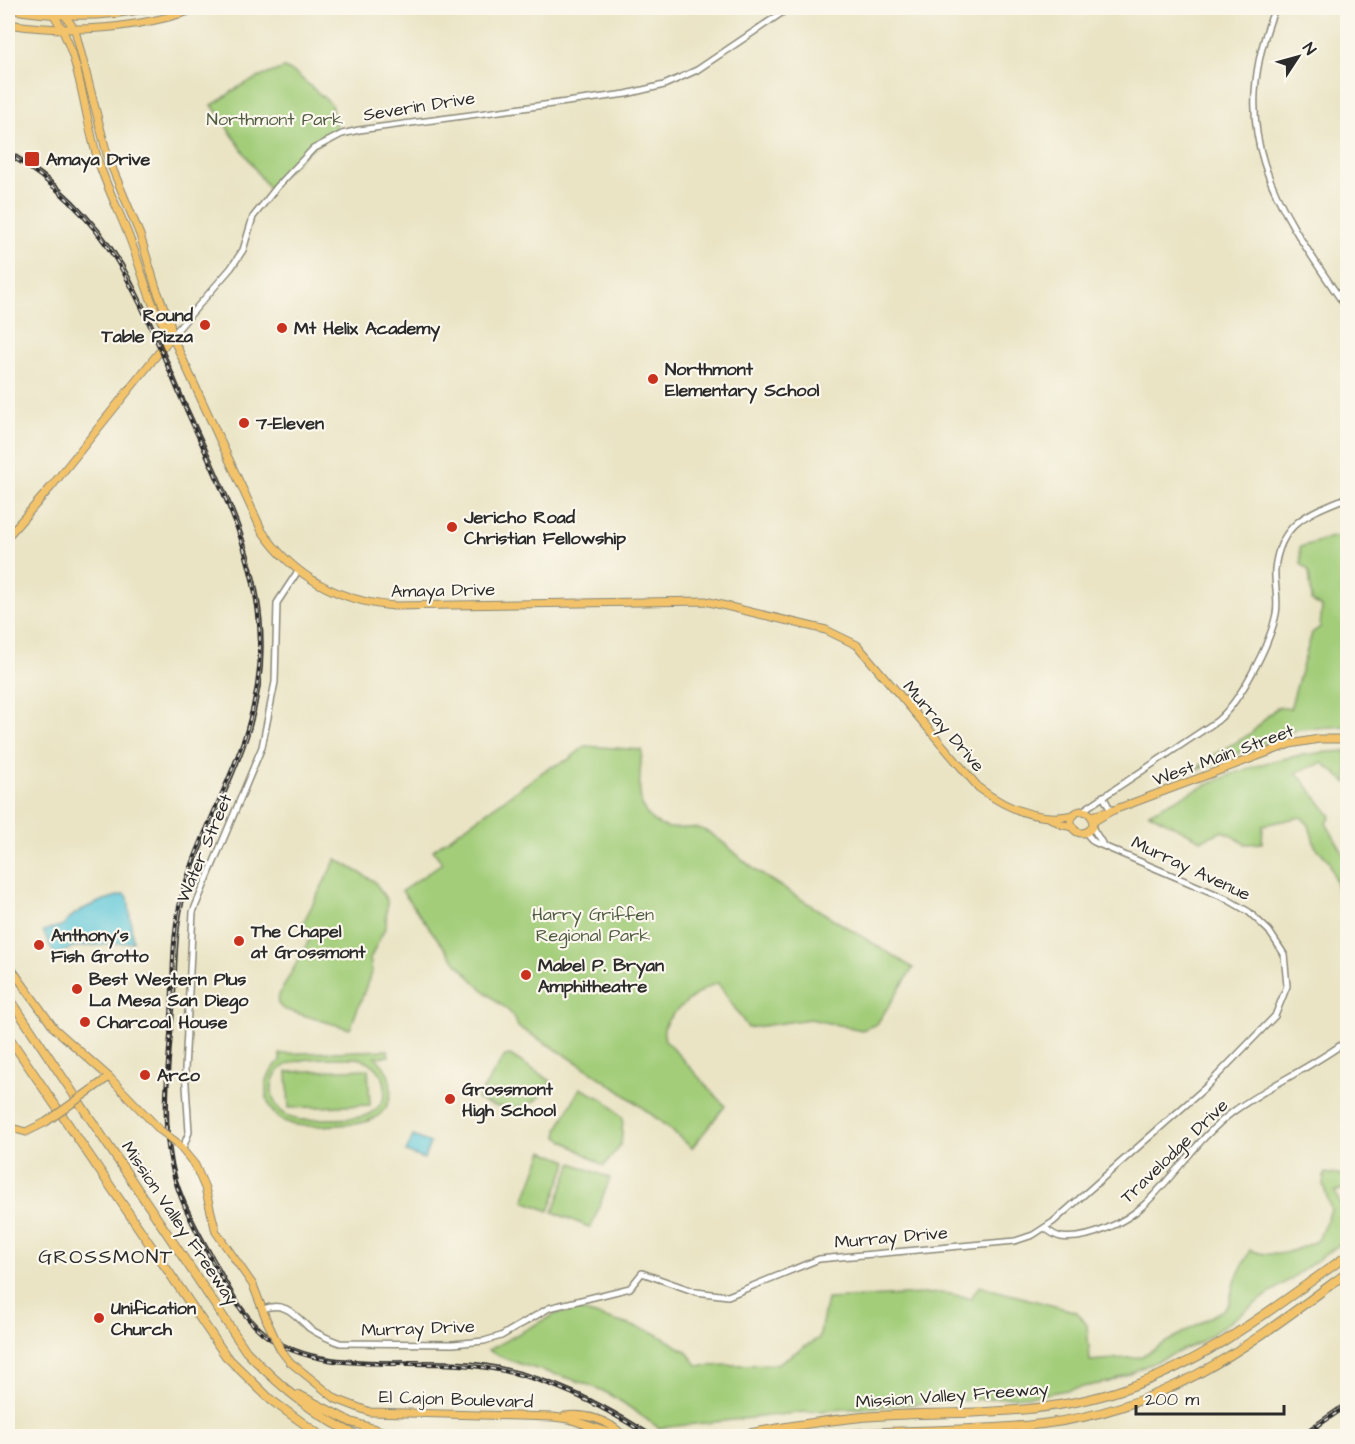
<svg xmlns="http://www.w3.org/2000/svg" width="1355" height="1444" viewBox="0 0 1355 1444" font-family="'Architects Daughter',sans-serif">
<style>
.green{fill:#a3cd79;stroke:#677c52;stroke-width:1.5;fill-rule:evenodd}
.water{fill:#5dc7d8;stroke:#447982;stroke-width:1.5}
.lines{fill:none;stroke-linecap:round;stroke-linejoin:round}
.minor-casing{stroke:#8a8878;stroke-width:8}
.major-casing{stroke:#8a8878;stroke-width:9}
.highway-casing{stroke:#8a8878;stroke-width:10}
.minor{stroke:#fff;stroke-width:5}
.major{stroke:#f2c36a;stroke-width:7}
.highway{stroke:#f2c36a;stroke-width:8}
.tram{stroke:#2b2b2b;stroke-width:1.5}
.rail-casing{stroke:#2b2b2b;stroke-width:4}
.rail{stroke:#fbf7ec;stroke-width:1.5;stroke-dasharray:4.5;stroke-linecap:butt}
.major-bridge-casing{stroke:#8a8878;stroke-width:9;stroke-linecap:butt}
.major-bridge{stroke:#f2c36a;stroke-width:7}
.poi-dot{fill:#c8321e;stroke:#fbf7ec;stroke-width:2}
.labels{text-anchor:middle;stroke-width:4.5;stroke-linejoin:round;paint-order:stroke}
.street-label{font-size:18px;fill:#2b2b2b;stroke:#fbf7ec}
.park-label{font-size:18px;fill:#4f5c42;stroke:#fbf7ec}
.poi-label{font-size:18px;font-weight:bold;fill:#2b2b2b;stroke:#fbf7ec;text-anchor:start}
.neighbourhood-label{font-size:20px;letter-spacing:1.5px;fill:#2b2b2b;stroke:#fbf7ec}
</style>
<rect width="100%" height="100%" fill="#fbf7ec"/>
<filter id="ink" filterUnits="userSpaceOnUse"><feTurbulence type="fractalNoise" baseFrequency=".0167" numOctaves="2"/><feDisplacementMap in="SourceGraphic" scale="12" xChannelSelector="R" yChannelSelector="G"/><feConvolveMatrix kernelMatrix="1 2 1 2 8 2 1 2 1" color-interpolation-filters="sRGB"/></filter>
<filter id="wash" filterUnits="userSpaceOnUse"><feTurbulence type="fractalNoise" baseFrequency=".008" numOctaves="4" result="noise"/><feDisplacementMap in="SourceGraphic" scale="24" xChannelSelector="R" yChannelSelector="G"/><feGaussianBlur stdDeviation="1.35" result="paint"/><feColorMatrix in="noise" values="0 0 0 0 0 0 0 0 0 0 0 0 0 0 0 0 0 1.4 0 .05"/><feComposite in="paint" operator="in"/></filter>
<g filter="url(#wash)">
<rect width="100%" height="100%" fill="#eae4c5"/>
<g class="green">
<path d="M284,68L295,73L331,104L337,132L308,151L268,188L212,105C223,100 229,93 239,87C253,79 268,74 284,68Z"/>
<path d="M1346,536L1347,726L1299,729L1196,770C1214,750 1230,748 1251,733C1261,725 1267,714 1278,707L1290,709L1312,633L1320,627L1322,607L1312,601L1309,571L1301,564L1300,547L1332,537Z"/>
<path d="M585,746L642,750C641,770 634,801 649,817C668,837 691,823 704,830C725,840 739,859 758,872C809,905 862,936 913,968L877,1024L862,1030L810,1019L748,1028L718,983C705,986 669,1013 665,1026C663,1030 664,1036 665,1040L725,1106L692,1148C638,1100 580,1062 518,1027C512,1009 501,1006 488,994C454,965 429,927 402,891L442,863L433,850L547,769L568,760Z"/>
<path d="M1347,751V783L1323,763L1296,772L1331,816L1326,823L1347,860V940L1344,939V909L1329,861L1315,846L1309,825L1301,817L1263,825L1262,843L1245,844L1224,831L1201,840L1149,813C1217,778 1269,753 1347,751Z"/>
<polygon points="336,859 374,881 387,900 386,926 370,959 372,971 350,1029 283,1009 278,1004 279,995 313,933 302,925"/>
<path d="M388,1050L389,1056L375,1057C395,1074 398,1105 373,1119C362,1125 349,1124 337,1125C311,1126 274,1132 267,1098C263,1083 269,1071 280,1061V1054ZM354,1058C383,1059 398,1096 371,1113C358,1121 337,1118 322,1119C309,1120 296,1122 286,1115C278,1110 273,1101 272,1092C269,1051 328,1059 354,1058Z"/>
<path d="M510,1055L551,1081C536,1113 505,1113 477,1099L505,1056Z"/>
<polygon points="368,1069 370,1105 289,1108 287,1072"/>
<polygon points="580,1088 605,1100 623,1118 621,1145 604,1166 558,1137 558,1129"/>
<polygon points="543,1151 568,1161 549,1211 524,1201"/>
<polygon points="572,1163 610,1178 591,1228 553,1212"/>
<path d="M1325,1173L1347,1176V1187L1335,1192L1342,1206L1347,1212V1239L1201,1342L1109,1382L1040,1395L805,1412L659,1428C642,1417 623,1401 605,1392C568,1373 524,1371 488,1350L555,1314L578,1310L653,1332L686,1351L698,1366L777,1364L819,1338L827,1299L944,1293L971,1298L979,1286L1077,1312L1087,1325L1090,1361L1140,1357L1223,1310L1229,1304L1234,1283L1250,1250C1275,1260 1295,1251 1318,1240L1331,1210L1323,1184Z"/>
</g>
<g class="water">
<path d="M125,894L128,897L133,942L73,947L55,956L43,931L64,925C75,908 106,899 125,894Z"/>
<polygon points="413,1136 430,1143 424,1159 406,1152"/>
</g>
</g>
<g filter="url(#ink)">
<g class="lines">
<g class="minor-casing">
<g id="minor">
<path d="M1275,8C1224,137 1277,206 1348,310"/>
<polyline points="172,336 231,268 243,250 253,217 277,187 313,149 342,134 359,130 626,94 664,85 697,70 789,8"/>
<polyline points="1103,796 1111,811"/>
<path d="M1082,811L1217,721C1240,702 1270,644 1276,614C1279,599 1274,584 1275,569C1280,522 1309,513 1348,497"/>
<polyline points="1092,827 1102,843"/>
<polyline points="183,1148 189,1132 185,1070 193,912 262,747 275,682 277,603 298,571"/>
<path d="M1045,1228C1050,1232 1055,1236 1061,1237C1088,1241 1126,1222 1145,1204C1176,1174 1199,1137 1234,1111C1270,1085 1312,1067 1348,1040"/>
<path d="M263,1309C285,1301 294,1314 309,1328C319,1335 329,1339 340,1343L453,1344L484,1341L501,1336L549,1308L630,1288L642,1273L696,1292L728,1296L819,1259L1015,1241L1033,1235L1053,1222L1206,1087L1275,1016L1287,986L1284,954L1269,931L1249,912L1225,898L1094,842L1085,832"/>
</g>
</g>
<g class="major-casing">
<g id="major">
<path d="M49,8C82,51 82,112 99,163C109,194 126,224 136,256C145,282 153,314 171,335"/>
<path d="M60,8L75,30L108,158L140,235L156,288L170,323L172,336L262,531C294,577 338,601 394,606L705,601L826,630L857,645L979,788C1006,808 1039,823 1074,815"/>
<path d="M8,9C54,17 103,18 149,8"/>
<path d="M8,24C72,34 137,29 199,8"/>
<polyline points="8,536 51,487 172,336"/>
<circle cx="1082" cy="822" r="11"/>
<polyline points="1091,816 1111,811"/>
<polyline points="1050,818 1063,825 1073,827"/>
<polyline points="1093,822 1111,811 1290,744 1319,739 1348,739"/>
<polyline points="8,964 54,1028 109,1077 160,1130"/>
<polyline points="91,1090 109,1077"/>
<polyline points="8,1127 26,1132 46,1122"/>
<polyline points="176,1142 195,1165 205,1188 216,1232 253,1285 267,1321"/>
<polyline points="290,1362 336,1399 370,1412 553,1417 569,1419 620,1436"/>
<path d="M565,1416C586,1413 608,1420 623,1435"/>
</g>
</g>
<g class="highway-casing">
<g id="highway">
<path d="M8,996L246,1351C278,1385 315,1416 358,1436"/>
<polyline points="8,1036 226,1356 271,1400 321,1436"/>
<polyline points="299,1395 351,1422 397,1436"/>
<polyline points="562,1436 599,1430"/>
<path d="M736,1436C788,1426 841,1417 894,1415C973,1412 1051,1415 1127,1388C1209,1360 1277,1305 1348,1255"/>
<path d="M829,1436C900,1428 971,1433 1042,1424C1169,1409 1249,1345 1348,1272"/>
</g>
</g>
<use href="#minor" class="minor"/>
<use href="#major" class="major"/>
<use href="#highway" class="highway"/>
<g class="tram">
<path d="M8,150C56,179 95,217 124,266C148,309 166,356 185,401C220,479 262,555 263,643C264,745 213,802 186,893C176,927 177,965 175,1001C171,1059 161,1121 177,1179C186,1208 202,1236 217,1263C230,1288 243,1314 266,1332C321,1377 417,1353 485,1364C548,1374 602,1402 655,1436"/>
<polyline points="1297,1436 1348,1401"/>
</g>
<g class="rail-casing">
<g id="rail">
<path d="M8,154C56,183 94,221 122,270C146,312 164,359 183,403C218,482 259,557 260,645C260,741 211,801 184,887C171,928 173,974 171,1017C169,1066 160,1116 171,1164C178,1200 196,1231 213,1263C227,1288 240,1314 262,1333C319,1380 415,1356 487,1368C547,1377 599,1404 649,1436"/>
<polyline points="1303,1436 1348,1405"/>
</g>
</g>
<use href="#rail" class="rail"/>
<g class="major-bridge-casing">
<g id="major-bridge">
<polyline points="46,1122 91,1090"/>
<polyline points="160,1130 176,1142"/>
<polyline points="267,1321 280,1349 290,1362"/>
</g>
</g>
<use href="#major-bridge" class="major-bridge"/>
</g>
</g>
<g class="poi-dot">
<rect x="24" y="151" width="16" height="16" rx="3"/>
<circle cx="205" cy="325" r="6"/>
<circle cx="282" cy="328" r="6"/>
<circle cx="653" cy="379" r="6"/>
<circle cx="244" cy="423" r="6"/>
<circle cx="452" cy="527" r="6"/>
<circle cx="239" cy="941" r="6"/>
<circle cx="39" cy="945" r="6"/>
<circle cx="526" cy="975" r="6"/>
<circle cx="77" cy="989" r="6"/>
<circle cx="85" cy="1022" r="6"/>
<circle cx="145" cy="1075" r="6"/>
<circle cx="450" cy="1099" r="6"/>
<circle cx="99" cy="1318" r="6"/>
</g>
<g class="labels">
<g class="street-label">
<text transform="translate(419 106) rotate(-9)" y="6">Severin Drive</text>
<text transform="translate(443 590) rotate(-1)" y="6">Amaya Drive</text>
<text transform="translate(944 726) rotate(49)" y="6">Murray Drive</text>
<text transform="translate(1223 755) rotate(-20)" y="6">West Main Street</text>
<text transform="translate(204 848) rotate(-67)" y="6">Water Street</text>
<text transform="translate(1191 868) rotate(25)" y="6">Murray Avenue</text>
<text transform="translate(1174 1151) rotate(-44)" y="6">Travelodge Drive</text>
<text transform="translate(180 1223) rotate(56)" y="6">Mission Valley Freeway</text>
<text transform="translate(891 1237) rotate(-5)" y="6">Murray Drive</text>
<text transform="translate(418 1328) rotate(-2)" y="6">Murray Drive</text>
<text transform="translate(952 1395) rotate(-4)" y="6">Mission Valley Freeway</text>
<text transform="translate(456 1399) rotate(2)" y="6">El Cajon Boulevard</text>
</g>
<g class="park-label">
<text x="275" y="125">Northmont Park</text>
<text x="593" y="920">Harry Griffen<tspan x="593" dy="21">Regional Park</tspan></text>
</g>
<g class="poi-label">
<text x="46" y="165">Amaya Drive</text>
<text x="193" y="321" text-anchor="end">Round<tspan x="193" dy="21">Table Pizza</tspan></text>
<text x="294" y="334">Mt Helix Academy</text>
<text x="665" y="375">Northmont<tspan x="665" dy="21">Elementary School</tspan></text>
<text x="256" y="429">7-Eleven</text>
<text x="464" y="523">Jericho Road<tspan x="464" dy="21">Christian Fellowship</tspan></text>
<text x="251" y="937">The Chapel<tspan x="251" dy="21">at Grossmont</tspan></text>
<text x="51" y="941">Anthony's<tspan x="51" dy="21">Fish Grotto</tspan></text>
<text x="538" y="971">Mabel P. Bryan<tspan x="538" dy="21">Amphitheatre</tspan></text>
<text x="89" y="985">Best Western Plus<tspan x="89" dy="21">La Mesa San Diego</tspan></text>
<text x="97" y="1028">Charcoal House</text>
<text x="157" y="1081">Arco</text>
<text x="462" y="1095">Grossmont<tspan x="462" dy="21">High School</tspan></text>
<text x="111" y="1314">Unification<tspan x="111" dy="21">Church</tspan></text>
</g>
<g class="neighbourhood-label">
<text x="106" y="1263">GROSSMONT</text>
</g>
</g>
<rect width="1355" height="1444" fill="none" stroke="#fbf7ec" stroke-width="30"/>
<g transform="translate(1298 57) rotate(54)" stroke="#fbf7ec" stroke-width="4.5" paint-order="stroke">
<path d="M0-4.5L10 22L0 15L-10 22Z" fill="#2b2b2b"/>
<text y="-9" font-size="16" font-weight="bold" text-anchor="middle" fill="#2b2b2b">N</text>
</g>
<path d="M1136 1405v9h148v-9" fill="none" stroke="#2b2b2b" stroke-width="3"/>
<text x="1145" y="1405" font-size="18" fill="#2b2b2b" stroke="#fbf7ec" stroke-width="4.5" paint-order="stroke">200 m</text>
</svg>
